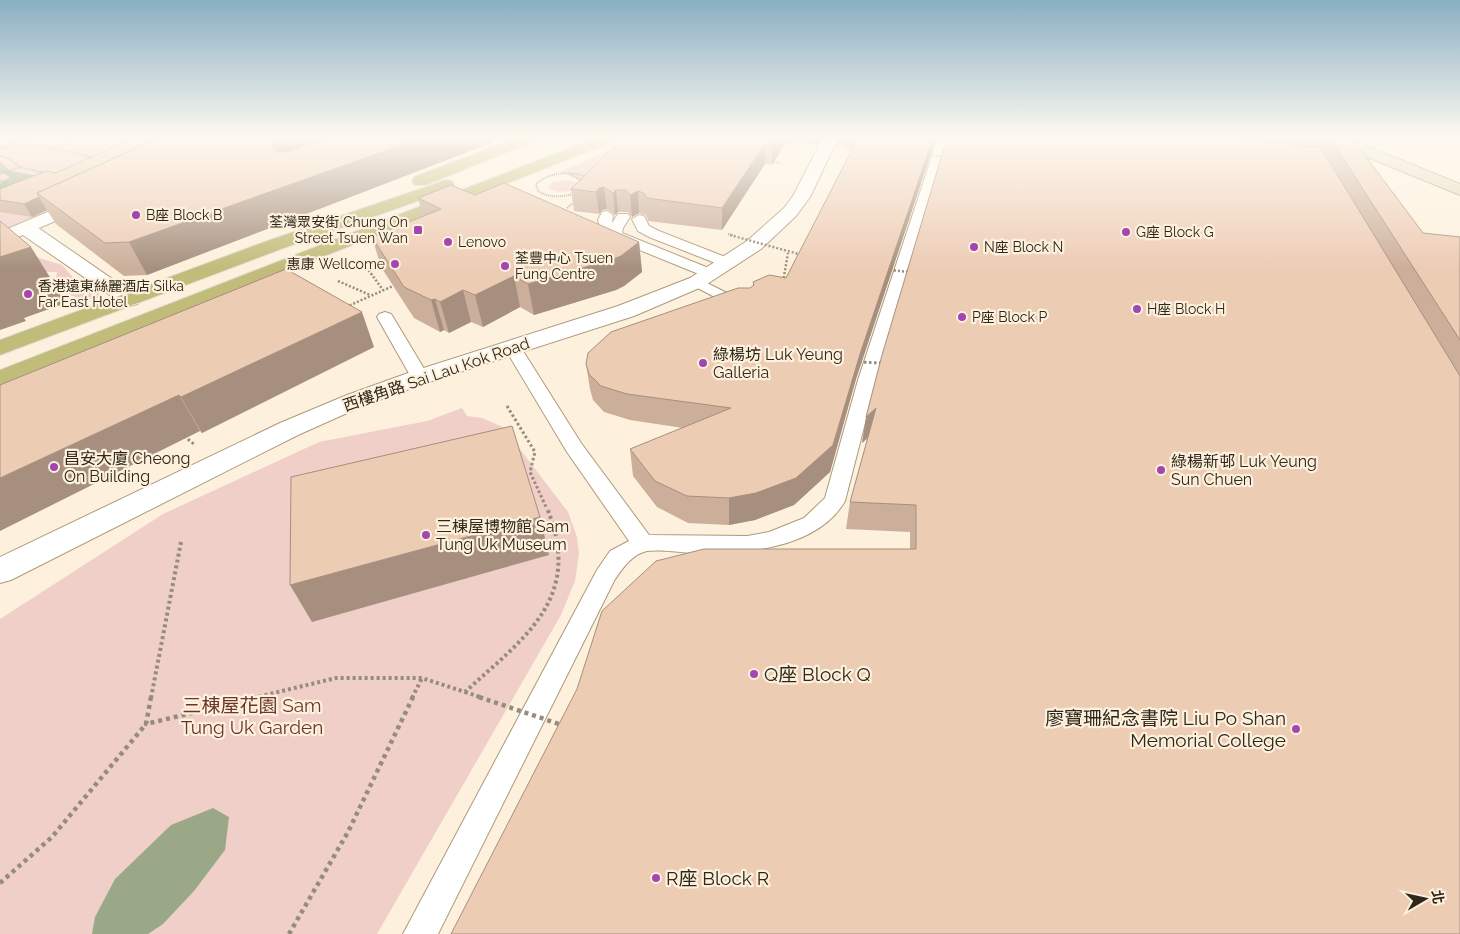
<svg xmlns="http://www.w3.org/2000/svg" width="1460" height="934" viewBox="0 0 1460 934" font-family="Raleway,'Noto Sans TC',sans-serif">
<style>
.green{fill:#efcfc8}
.water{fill:#9aa888}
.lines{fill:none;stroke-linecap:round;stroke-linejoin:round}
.service-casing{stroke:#ad9a7a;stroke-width:2}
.pedestrian-casing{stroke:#ad9a7a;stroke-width:2}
.tertiary-casing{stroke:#ad9a7a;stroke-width:2}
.secondary-casing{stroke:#ad9a7a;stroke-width:2}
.primary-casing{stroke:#dedcda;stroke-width:2}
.path-far4{stroke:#968c7c;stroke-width:2;stroke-dasharray:1 1;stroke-linecap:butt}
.path-far3{stroke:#968c7c;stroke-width:2.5;stroke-dasharray:2 2;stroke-linecap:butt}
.path-far2{stroke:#968c7c;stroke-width:3;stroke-dasharray:2.5 2.5;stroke-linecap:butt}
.path-far1{stroke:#968c7c;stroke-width:4;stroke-dasharray:3 3;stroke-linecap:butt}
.path{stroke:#968c7c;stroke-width:4.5;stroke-dasharray:4 4;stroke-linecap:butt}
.service{fill:#fff;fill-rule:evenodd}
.pedestrian{fill:#fff;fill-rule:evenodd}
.tertiary{fill:#fff;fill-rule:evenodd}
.secondary{fill:#e1ddbc;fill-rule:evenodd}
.primary{fill:#c2bc7a;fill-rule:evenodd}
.path-bridge-far4{stroke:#968c7c;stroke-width:2;stroke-dasharray:1 1;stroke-linecap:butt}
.path-bridge-far3{stroke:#968c7c;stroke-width:2.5;stroke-dasharray:2 2;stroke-linecap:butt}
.path-bridge-far2{stroke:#968c7c;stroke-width:3;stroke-dasharray:2.5 2.5;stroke-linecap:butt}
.path-bridge-far1{stroke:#968c7c;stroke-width:4;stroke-dasharray:3 3;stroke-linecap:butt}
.path-bridge{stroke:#968c7c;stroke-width:4.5;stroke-dasharray:4 4;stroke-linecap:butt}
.wall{fill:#ccaf9b}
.shaded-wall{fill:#a68f7e}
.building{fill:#edccb4;stroke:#a68f7e}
.poi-dot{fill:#a446b0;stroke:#fdf1dd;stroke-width:2}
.labels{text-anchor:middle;stroke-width:4.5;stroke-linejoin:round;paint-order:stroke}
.far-poi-label{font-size:14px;fill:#2e271a;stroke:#fdf1dd;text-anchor:start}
.poi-label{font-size:16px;fill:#2e271a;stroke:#fdf1dd;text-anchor:start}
.street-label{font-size:16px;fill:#2e271a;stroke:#fdf1dd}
.near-poi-label{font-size:19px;fill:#2e271a;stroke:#fdf1dd;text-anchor:start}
.near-park-label{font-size:19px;fill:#6a352a;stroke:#fdf1dd}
</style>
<rect width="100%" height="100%" fill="#fdf1dd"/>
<g class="green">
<polygon points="0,138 106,138 168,150 83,199 0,232"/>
<polygon points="623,144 584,182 560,172"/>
<polygon points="568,180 579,183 572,191 557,192 548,188 553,182"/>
<polygon points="33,256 62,265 76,281 103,287 98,298 87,300 54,291 57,272 35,272"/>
<polygon points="462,408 467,416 482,418 503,427 568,512 577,537 579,554 575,581 561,615 377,934 0,934 0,619 163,514 319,442 427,421"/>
</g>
<g class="water">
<polygon points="0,161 11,171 37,176 0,193 0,183 10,177 0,172"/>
<polygon points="213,808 229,817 225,850 194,891 163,924 148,934 92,934 95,917 115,879 171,825"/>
</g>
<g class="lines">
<g class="service-casing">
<g id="service">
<path d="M938,138H948L876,380L845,501C818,548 746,554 697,553C682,553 663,549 647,551C632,554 622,569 614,581L438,934H403L597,570L610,551L629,541L567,452L504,347L506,343H518L581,443L649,535L747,536L769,532L804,518L825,498L858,380Z"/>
<polygon points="607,211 613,215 612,223 618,214 628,214 630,217 623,228 622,233 716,271 718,274 716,277 706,277 610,238 600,227 598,220 602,212"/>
<polygon points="639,215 644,216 649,226 659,231 733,260 735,263 733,266 723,266 649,237 638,231 632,219"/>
<polygon points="697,278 749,304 752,307 749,310 739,310 692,285 690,282 692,279"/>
<polygon points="385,312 391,314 393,317 429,377 426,381 420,382 414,381 411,377 377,317 379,314"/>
</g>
</g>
<g class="pedestrian-casing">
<polygon id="pedestrian" points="27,223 34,225 137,296 141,300 137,304 130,306 123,304 20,233 18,229 20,225"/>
</g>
<g class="tertiary-casing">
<g id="tertiary">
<polygon points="823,138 838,138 810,197 796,216 761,249 704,286 634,316 429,382 365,405 298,435 11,580 0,583 0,557 280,423 347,395 411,372 618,306 690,278 747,241 784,208 793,196"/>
<polygon points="86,196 92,197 95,201 92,205 0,245 0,232"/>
</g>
</g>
<g class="secondary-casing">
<polygon id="secondary" points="1326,138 1347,138 1460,184 1460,195 1328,141"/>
</g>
<g class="primary-casing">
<g id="primary">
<polygon points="515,138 536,138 534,141 426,185 414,185 412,181 414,177"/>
<polygon points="595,138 616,138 614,141 0,385 0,370"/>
<polygon points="446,180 452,181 454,185 452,189 281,249 0,355 0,340 267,241"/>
</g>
</g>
<g class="path-far4">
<polyline points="783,142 792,143"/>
<polyline points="26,145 33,138"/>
<polyline points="5,146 27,138"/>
<polyline points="0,148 35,145 53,148 74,138"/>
<polyline points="53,148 94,158"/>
<polyline points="0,156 10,159 20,167 45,173"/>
<polyline points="772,162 781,163"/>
<polyline points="0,174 21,167"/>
<polyline points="0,181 7,183 4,187 9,188"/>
</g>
<g class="path-far3">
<polyline points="383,261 367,268 383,290"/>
<polyline points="338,281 370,295"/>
<polyline points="783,282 788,253"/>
<polyline points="346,307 393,286"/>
</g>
<g class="path-far2">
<polyline points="507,406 535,452 530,472 547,509"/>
<polyline points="184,436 195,445"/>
</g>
<g class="path-far1">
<polyline points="151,698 181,542"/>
<path d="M253,698L336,678H422L465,692C525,637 584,598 547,508"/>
<polyline points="412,698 422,678"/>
</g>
<g class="path">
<polyline points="151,697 146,724 258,697"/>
<polyline points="0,883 52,837 146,724"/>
<polyline points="289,934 348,832 413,697"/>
</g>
<use href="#service" class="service"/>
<use href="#pedestrian" class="pedestrian"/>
<use href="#tertiary" class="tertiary"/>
<use href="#secondary" class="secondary"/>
<use href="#primary" class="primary"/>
<g class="path-bridge-far4">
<polyline points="847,149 856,149"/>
<polyline points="928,155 944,157"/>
<polyline points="571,175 584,182"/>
<path d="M573,194C561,197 549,198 538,191L536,184C551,171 569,171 587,177"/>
<polyline points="567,208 574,202"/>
<polyline points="728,234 735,236"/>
</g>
<g class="path-bridge-far3">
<polyline points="730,235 802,255"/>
<polyline points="890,270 910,272"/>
</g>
<polyline class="path-bridge-far2" points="859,362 882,363"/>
<polyline class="path-bridge-far1" points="465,692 483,698"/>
<polyline class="path-bridge" points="479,697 562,725"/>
</g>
<g class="wall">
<polygon points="623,138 822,138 818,144 787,141 772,165 765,164 722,230 648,221 646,215 639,213 632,217 628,212 618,212 615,215 607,209 602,210 599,214 574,211 571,189"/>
<polygon points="837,138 936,138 856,379 830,472 794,505 755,520 729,525 688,523 657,507 633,476 630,449 683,428 630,420 604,412 593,400 590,389 586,364 750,288 753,286 753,282 786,278 852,151 852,148 836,146"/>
<polygon points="947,138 1352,138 1423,233 1460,237 1460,934 910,549 910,532 846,529 850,502 868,438 862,443"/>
<polygon points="491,143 147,275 124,276 56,224 47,210 32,217 0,212 0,189 56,173"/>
<polygon points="475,195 639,242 642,272 624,286 616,290 534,315 520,307 483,327 471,322 449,333 444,330 440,332 414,318 381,267 372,237 423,216 418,198"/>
<polygon points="374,347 202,433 200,431 0,385"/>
</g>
<g class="shaded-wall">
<polygon points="288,138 331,138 285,172 271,147 274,143"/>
<polygon points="421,138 491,138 491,143 147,275 129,242"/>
<polygon points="777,138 787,138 787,141 772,165 773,144"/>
<polygon points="818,138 822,138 818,144"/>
<polygon points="933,138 936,138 856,379 830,472 794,505 755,520 729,525 729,498 860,354"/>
<polygon points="765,144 765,164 722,230 722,208"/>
<polygon points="604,187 607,209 602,210 599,214 596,192 599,188"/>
<polygon points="616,190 618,212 615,215 613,193"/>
<polygon points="638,191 639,213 632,217 630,195"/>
<polygon points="39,197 47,210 32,217 24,204"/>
<polygon points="639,242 642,272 624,286 616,290 534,315 528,284"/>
<polygon points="31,247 66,303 24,318 26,321 0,330 0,257"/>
<polygon points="514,276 520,307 483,327 475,295"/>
<polygon points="463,290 471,322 449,333 440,302"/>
<polygon points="435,299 444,330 440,332 431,300"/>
<polygon points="362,312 374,347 202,433 181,397"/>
<polygon points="179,395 200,431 0,531 0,478"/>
<polygon points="876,408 872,434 862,443 866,417"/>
<polygon points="540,517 549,555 312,622 290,585"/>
</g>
<g class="building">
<polygon points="134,138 159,138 37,193 39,197 24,204 0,200 0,189 46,171 56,173"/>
<polygon points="159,138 288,138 274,143 271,147 275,152 288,152 327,138 421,138 129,242 105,243 37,193"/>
<polygon points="623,138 777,138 773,144 765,144 722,208 647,198 644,193 638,191 630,195 626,190 616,190 613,193 604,187 599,188 596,192 571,189"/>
<polygon points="858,138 933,138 860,354 833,445 796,478 756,493 729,498 687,496 655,481 630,449 731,408 627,394 601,386 589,374 586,364 588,353 611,332 738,288 750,288 754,285 753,282 769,275 786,278"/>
<polygon points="947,138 1232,138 1321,148 1460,376 1460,934 451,934 577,689 602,611 656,561 704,549 916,549 916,505 850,502 876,408 866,417 882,355"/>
<polygon points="1310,138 1352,138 1423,233 1460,237 1460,340 1332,141"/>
<polygon points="504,183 639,242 621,256 613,259 528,284 514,276 475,295 463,290 440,302 435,299 431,300 404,287 372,237 441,209 418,198 451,185 475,195"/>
<polygon points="0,221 31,247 0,257"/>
<polygon points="286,269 362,312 181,397 179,395 0,478 0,385"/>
<polygon points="512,426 540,517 290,585 291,477"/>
</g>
<linearGradient id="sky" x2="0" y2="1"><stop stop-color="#89afc2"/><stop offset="0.51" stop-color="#fef9f0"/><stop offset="1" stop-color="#fef9f0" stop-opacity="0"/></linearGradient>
<rect width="1460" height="269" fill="url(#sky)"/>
<g class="poi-dot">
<circle cx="136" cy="215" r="5"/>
<rect x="413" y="225" width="10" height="10" rx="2.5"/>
<circle cx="1126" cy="232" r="5"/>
<circle cx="448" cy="242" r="5"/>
<circle cx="974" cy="247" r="5"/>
<circle cx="395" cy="264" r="5"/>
<circle cx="505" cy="266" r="5"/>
<circle cx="28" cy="294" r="5"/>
<circle cx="1137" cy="309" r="5"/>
<circle cx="962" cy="317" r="5"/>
<circle cx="703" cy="363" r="5"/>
<circle cx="54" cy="467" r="5"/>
<circle cx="1161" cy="470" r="5"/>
<circle cx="426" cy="535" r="5"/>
<circle cx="754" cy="674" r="5"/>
<circle cx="1296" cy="729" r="5"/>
<circle cx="656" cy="878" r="5"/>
</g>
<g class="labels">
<g class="far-poi-label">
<text x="146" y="220">B座 Block B</text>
<text x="408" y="227" text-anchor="end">荃灣眾安街 Chung On<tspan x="408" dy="16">Street Tsuen Wan</tspan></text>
<text x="1136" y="237">G座 Block G</text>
<text x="458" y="247">Lenovo</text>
<text x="984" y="252">N座 Block N</text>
<text x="515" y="263">荃豐中心 Tsuen<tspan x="515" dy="16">Fung Centre</tspan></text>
<text x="385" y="269" text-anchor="end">惠康 Wellcome</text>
<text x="38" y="291">香港遠東絲麗酒店 Silka<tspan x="38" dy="16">Far East Hotel</tspan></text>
<text x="1147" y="314">H座 Block H</text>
<text x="972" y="322">P座 Block P</text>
</g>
<g class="poi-label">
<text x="713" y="360">綠楊坊 Luk Yeung<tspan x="713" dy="18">Galleria</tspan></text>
<text x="64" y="464">昌安大廈 Cheong<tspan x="64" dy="18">On Building</tspan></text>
<text x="1171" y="467">綠楊新邨 Luk Yeung<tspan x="1171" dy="18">Sun Chuen</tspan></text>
<text x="436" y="532">三棟屋博物館 Sam<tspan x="436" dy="18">Tung Uk Museum</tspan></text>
</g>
<g class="street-label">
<text transform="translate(436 374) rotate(-19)" y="6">西樓角路 Sai Lau Kok Road</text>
</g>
<g class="near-poi-label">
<text x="764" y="681">Q座 Block Q</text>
<text x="1286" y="725" text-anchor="end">廖寶珊紀念書院 Liu Po Shan<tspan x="1286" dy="22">Memorial College</tspan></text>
<text x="666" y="885">R座 Block R</text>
</g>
<g class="near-park-label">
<text x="252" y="712">三棟屋花園 Sam<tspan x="252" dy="22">Tung Uk Garden</tspan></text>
</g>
</g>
<g transform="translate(1425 899) rotate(81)" stroke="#fdf1dd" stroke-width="4" paint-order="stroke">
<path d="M0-4L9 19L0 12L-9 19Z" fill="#2e271a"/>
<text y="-8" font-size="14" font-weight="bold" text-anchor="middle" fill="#2e271a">北</text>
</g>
</svg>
